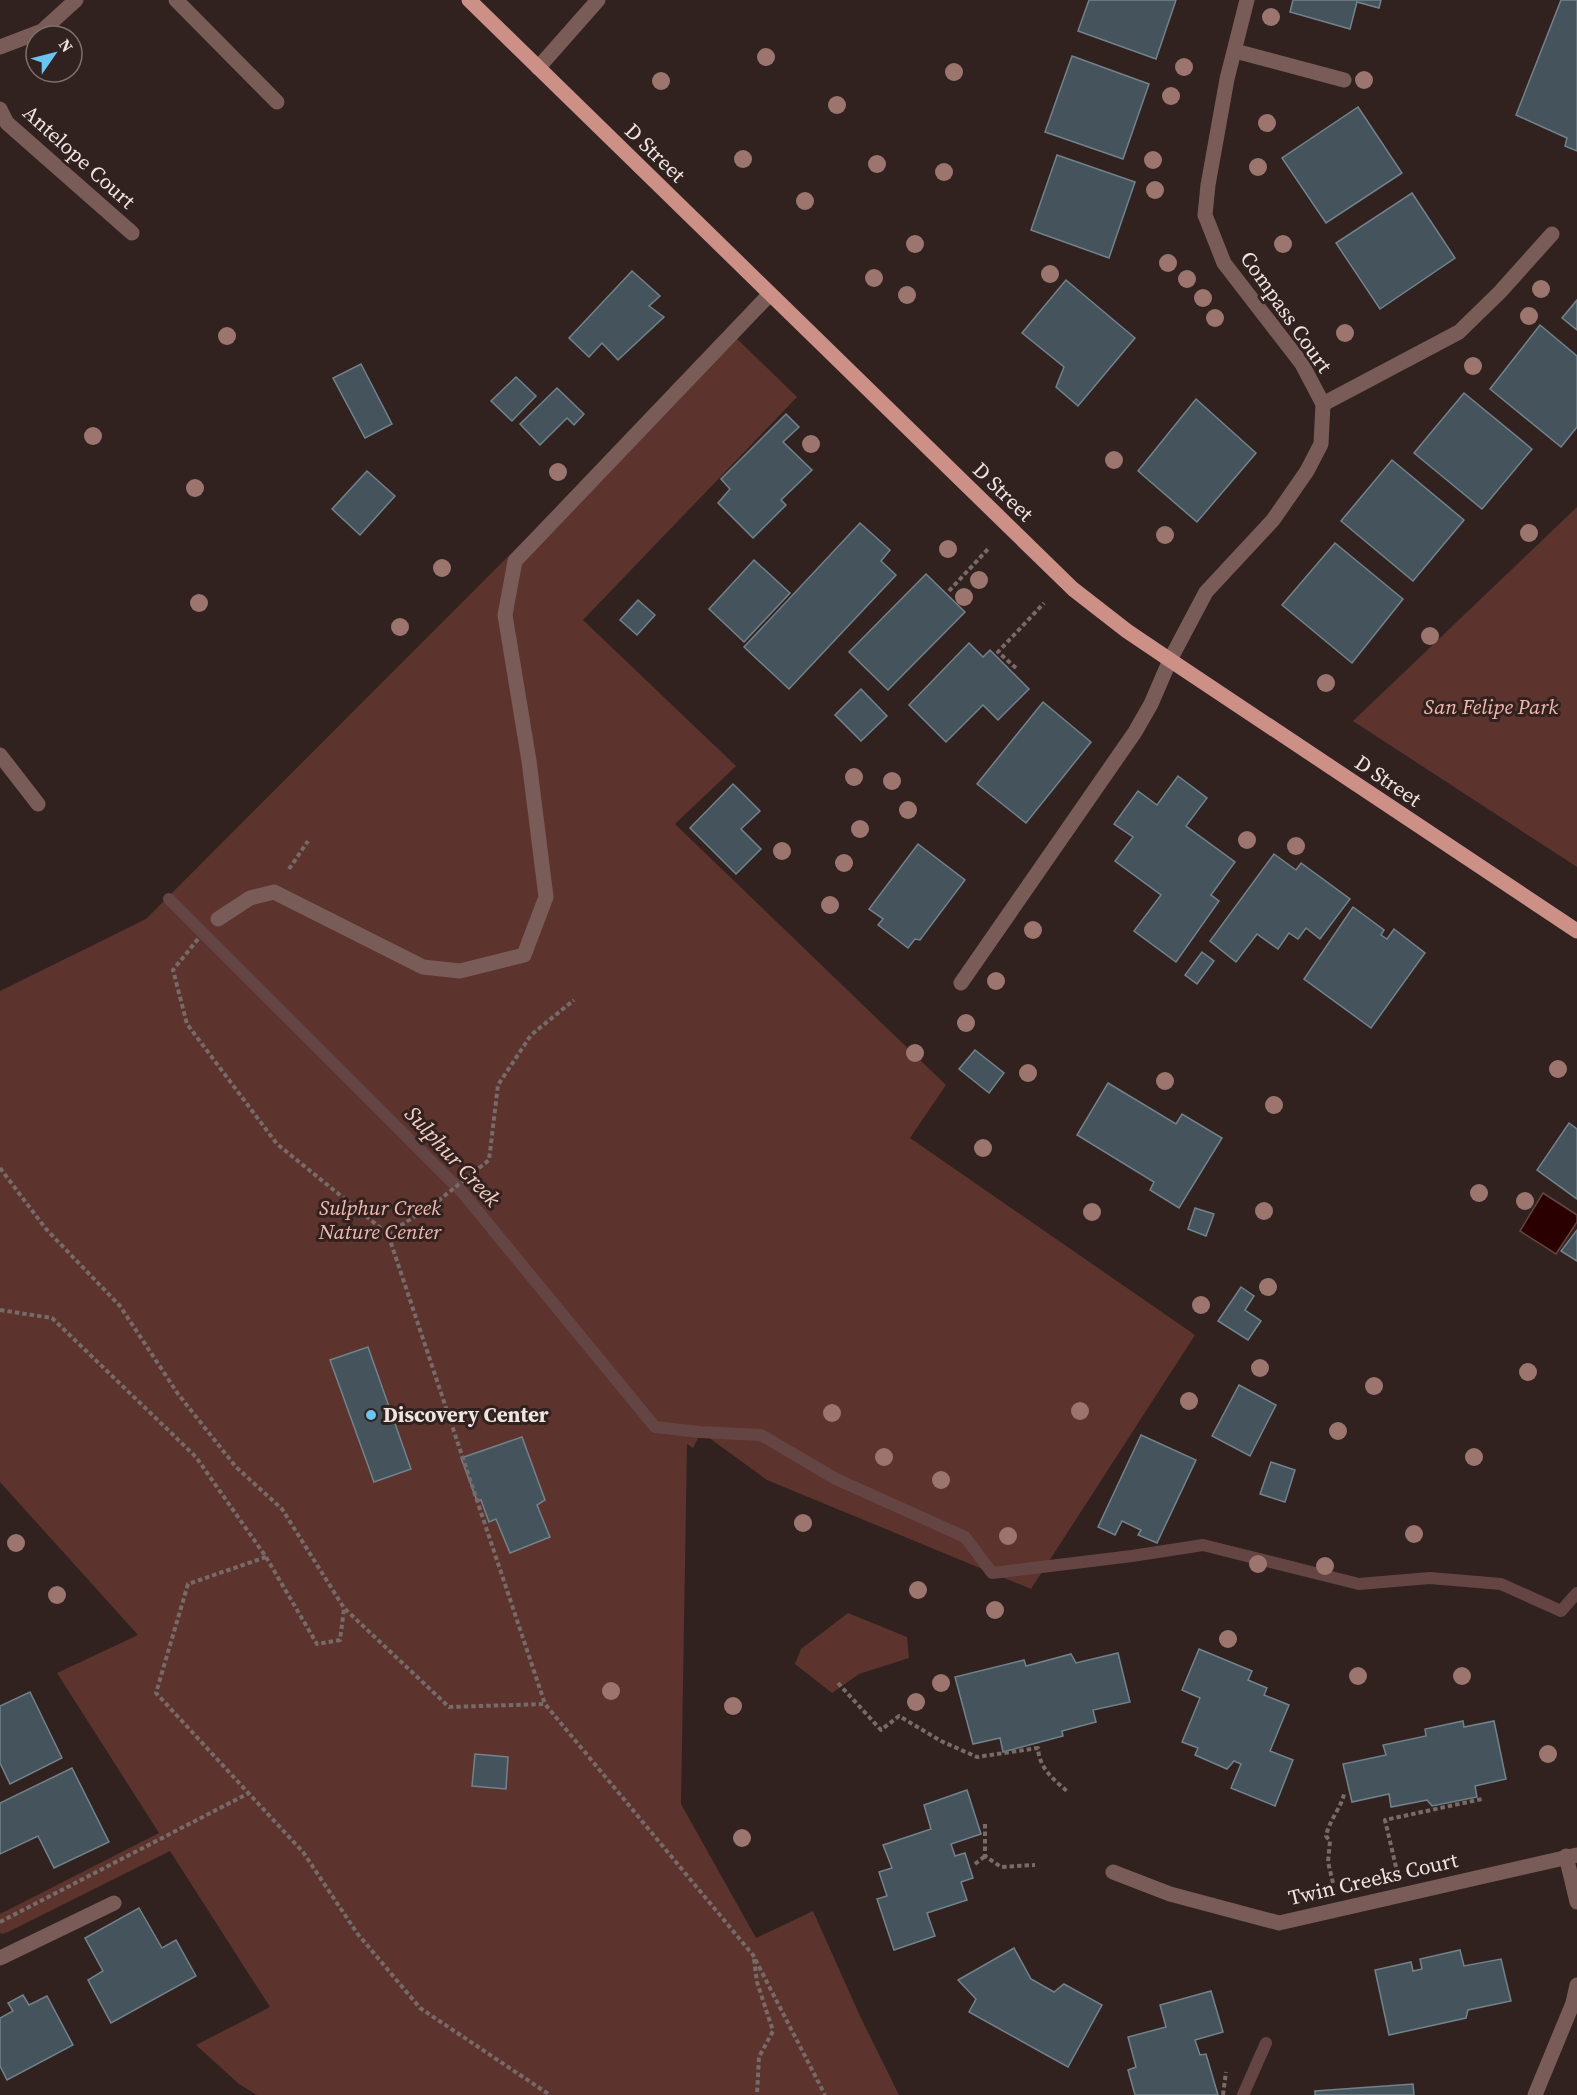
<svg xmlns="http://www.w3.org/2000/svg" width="1577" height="2095" viewBox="0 0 1577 2095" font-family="'Source Serif 4',serif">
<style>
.green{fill:#5c332d}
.water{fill:#2a0100;stroke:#654544;stroke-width:1.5}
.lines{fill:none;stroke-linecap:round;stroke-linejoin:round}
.stream{stroke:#654544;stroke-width:12}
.building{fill:#45545c;stroke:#72828b;stroke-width:1.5}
.path{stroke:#776a68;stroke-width:4;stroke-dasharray:4.5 3;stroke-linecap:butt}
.minor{stroke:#795c57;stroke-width:15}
.major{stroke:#cc9086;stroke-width:15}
.tree{fill:#9c756e}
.poi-dot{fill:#6ac3f1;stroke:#312220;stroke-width:2}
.labels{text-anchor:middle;stroke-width:6;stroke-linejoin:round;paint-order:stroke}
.street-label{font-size:21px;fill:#eee4e2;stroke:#312220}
.park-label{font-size:21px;font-style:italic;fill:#f4b9ae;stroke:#312220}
.poi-label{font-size:21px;font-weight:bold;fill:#eee4e2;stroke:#312220;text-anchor:start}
.water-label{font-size:22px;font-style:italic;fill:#f6cec6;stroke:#312220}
</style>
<rect width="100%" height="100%" fill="#312220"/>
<g class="green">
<polygon points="731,333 797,397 583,620 736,766 675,824 946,1085 910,1138 1195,1335 1031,1589 767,1480 701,1432 693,1448 687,1444 681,1804 756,1938 813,1911 860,2016 899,2095 257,2095 239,2084 196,2045 270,2007 170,1851 8,1932 1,1934 0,1932 0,1914 159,1833 57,1673 138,1635 0,1482 0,991 146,919"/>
<polygon points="1577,507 1577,867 1353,721"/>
<polygon points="848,1613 907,1637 909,1658 859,1674 832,1693 795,1664 801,1649"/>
</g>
<polygon class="water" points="1543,1193 1577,1215 1577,1222 1556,1254 1520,1231"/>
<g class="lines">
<g class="stream">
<polyline points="169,899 462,1192 655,1427 700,1432 761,1435 836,1479 965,1537 992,1573 1132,1556 1203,1545 1359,1584 1430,1578 1501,1584 1561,1611 1577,1593"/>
<polyline points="1243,2095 1266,2043"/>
</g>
</g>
<g class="building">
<polygon points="1089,0 1176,0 1156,59 1078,31"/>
<polygon points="1293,0 1381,0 1379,8 1357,2 1350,29 1290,12"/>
<polygon points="1561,0 1577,0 1577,151 1565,146 1567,138 1516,115"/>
<polygon points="1072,56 1149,84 1123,159 1045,132"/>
<polygon points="1358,107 1402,173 1326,223 1282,158"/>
<polygon points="1057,155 1135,182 1109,258 1031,230"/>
<polygon points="1412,193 1455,258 1380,309 1336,243"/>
<polygon points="632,271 660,296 649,306 664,317 618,360 602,343 589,357 569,338"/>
<polygon points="1066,280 1135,338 1078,406 1056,387 1064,367 1022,333"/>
<polygon points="1577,300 1577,330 1562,318"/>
<polygon points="1540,325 1577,356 1577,427 1561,447 1490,389"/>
<polygon points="361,364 392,424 365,438 333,378"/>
<polygon points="516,377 536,396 512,421 491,401"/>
<polygon points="557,388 584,414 574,425 567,418 540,445 520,424"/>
<polygon points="1464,393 1532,449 1482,509 1414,453"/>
<polygon points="1196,399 1256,453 1197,522 1138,471"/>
<polygon points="786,414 799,427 783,442 812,470 781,500 786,505 753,538 718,503 730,489 721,479"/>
<polygon points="1392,460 1464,520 1413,581 1341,521"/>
<polygon points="367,471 395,496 360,535 332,509"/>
<polygon points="860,523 890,550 881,561 896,575 789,689 744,647"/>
<polygon points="1335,543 1403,599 1352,663 1282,605"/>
<polygon points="754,560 790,593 744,642 709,609"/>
<polygon points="926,574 965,612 888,690 849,652"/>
<polygon points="638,600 655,615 637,635 620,620"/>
<polygon points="969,643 983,657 990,650 1029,689 998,720 983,705 946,742 909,705"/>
<polygon points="861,689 887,716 861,741 835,715"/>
<polygon points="1043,702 1091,742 1026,823 977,784"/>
<polygon points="1178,776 1207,798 1186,826 1235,862 1211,895 1219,901 1176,962 1134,931 1161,895 1115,861 1133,837 1114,824 1138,791 1157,805"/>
<polygon points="733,784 760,811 741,829 761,849 736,874 690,828"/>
<polygon points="918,844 965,880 920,940 915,939 908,948 878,925 883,919 869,909"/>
<polygon points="1274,854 1296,870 1301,863 1350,899 1320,939 1306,928 1298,939 1289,933 1278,949 1257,934 1236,962 1210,941"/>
<polygon points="1353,907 1384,930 1381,935 1387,939 1394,929 1425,953 1371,1028 1304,979"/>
<polygon points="1202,952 1214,961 1197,984 1185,975"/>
<polygon points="975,1050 1004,1073 989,1093 959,1069"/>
<polygon points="1108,1083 1176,1124 1182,1114 1222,1138 1179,1208 1150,1190 1154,1182 1077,1135"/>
<polygon points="1569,1123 1577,1129 1577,1199 1537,1170"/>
<polygon points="1195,1208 1214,1214 1206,1236 1188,1229"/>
<polygon points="1577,1230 1577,1261 1561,1251"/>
<polygon points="1241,1287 1254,1296 1245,1310 1261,1321 1248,1340 1218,1321"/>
<polygon points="368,1347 411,1469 374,1482 330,1360"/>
<polygon points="1239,1385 1276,1405 1250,1456 1212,1436"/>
<polygon points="1141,1435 1196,1460 1157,1543 1138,1535 1141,1530 1122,1521 1115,1535 1098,1527"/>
<polygon points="522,1437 545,1500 537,1505 550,1537 510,1553 496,1519 489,1522 481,1500 477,1501 461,1458"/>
<polygon points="1271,1462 1295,1470 1285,1502 1260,1494"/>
<polygon points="1199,1649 1252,1671 1248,1680 1267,1688 1264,1695 1289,1705 1270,1751 1293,1760 1275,1806 1231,1788 1241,1764 1234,1761 1227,1769 1195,1755 1198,1748 1182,1742 1200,1698 1182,1690"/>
<polygon points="1118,1653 1130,1702 1093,1710 1096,1722 1062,1731 1063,1736 1003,1752 1000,1738 973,1744 955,1677 1024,1660 1026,1666 1071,1654 1076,1663"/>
<polygon points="30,1692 62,1758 10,1784 0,1763 0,1706"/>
<polygon points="1463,1721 1464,1727 1494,1721 1506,1779 1475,1786 1477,1797 1432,1806 1427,1800 1391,1807 1389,1794 1352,1802 1343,1764 1386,1755 1383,1745 1426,1736 1425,1729"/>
<polygon points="475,1754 508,1757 506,1789 472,1786"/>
<polygon points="72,1768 109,1842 54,1868 38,1836 0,1854 0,1803"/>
<polygon points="967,1790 981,1834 951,1844 955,1856 965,1853 973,1878 961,1882 967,1900 927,1913 935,1936 894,1950 877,1899 887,1896 879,1872 892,1868 883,1845 931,1829 924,1805"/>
<polygon points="139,1908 162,1948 176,1940 196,1976 111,2023 88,1980 103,1971 85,1938"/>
<polygon points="1014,1948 1031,1979 1054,1992 1064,1984 1102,2005 1068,2067 969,2012 976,1999 958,1980"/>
<polygon points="1460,1950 1464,1966 1501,1959 1511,2001 1468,2010 1466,2018 1389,2035 1375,1970 1411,1962 1413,1971 1422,1969 1420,1959"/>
<polygon points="1211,1991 1223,2032 1195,2040 1200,2055 1206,2054 1218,2095 1135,2095 1128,2070 1136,2067 1128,2037 1166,2027 1160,2005"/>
<polygon points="23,1995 29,2005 47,1996 73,2045 7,2080 0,2066 0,2018 13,2011 8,2003"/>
<polygon points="1413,2084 1414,2095 1315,2095 1315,2091"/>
</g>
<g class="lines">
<g class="path">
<polyline points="949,591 988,549"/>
<polyline points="1016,668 998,652 1044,603"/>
<polyline points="289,869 308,841"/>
<polyline points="198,939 173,970 187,1024 277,1144 388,1234 545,1704"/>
<polyline points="0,1168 46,1229 120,1306 178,1394 236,1467 282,1509 344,1608 449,1707 545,1704 753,1955 825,2095"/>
<polyline points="388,1234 438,1201 489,1160 498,1085 531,1035 574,1000"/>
<polyline points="0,1310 52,1318 196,1457 266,1557 317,1644 340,1640 344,1609"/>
<polyline points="266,1557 188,1584 156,1693 303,1852 357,1933 420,2008 550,2095"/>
<path d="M838,1683L881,1730L899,1716L941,1741L977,1757L1038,1748C1039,1768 1054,1780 1068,1792"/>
<polyline points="985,1824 985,1856 1001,1867 1035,1865"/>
<polyline points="975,1864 985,1856"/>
<polyline points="1396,1867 1385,1820 1482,1799"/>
<path d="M1333,1883L1328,1862L1330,1841L1326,1836C1329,1820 1344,1804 1344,1792"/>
<polyline points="0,1922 249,1793"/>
<polyline points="754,1959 757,1982 773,2031 759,2057 757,2095"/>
<polyline points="1223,2095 1226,2072"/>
</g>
<g class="minor">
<polyline points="176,0 277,102"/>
<polyline points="0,47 42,31 76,0"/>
<polyline points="1235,51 1344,80"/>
<polyline points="538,68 598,0"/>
<polyline points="0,109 7,123 132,233"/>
<polyline points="1323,404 1459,332 1500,292 1552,234"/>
<polyline points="0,755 38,804"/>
<polyline points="218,919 250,898 274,892 423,967 460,971 524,955 546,897 529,761 505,615 515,561 769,295"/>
<polyline points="961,983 1135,732 1151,704 1170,660 1206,592 1273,520 1307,471 1321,444 1323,404 1302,364 1224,263 1205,215 1208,185 1227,79 1247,0"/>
<polyline points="1566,1856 1577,1902"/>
<polyline points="1113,1872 1170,1894 1279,1923 1577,1855"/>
<polyline points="0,1958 114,1903"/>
<polyline points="1535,2095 1573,2003 1577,1985"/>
</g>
<polyline class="major" points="469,0 1073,589 1127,631 1170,660 1577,931"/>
</g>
<g class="tree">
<circle cx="1271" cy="17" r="9"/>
<circle cx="766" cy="57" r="9"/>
<circle cx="1184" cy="67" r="9"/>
<circle cx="954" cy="72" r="9"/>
<circle cx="1364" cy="80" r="9"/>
<circle cx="661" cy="81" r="9"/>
<circle cx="1171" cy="96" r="9"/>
<circle cx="837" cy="105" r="9"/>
<circle cx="1267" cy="123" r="9"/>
<circle cx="743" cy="159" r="9"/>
<circle cx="1153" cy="160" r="9"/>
<circle cx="877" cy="164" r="9"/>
<circle cx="1258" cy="167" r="9"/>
<circle cx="944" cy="172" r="9"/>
<circle cx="1155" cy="190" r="9"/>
<circle cx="805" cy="201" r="9"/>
<circle cx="915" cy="244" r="9"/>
<circle cx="1283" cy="244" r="9"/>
<circle cx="1168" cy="263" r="9"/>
<circle cx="1050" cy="274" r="9"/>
<circle cx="874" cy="278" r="9"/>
<circle cx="1187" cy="279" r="9"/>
<circle cx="1541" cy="289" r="9"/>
<circle cx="907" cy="295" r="9"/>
<circle cx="1203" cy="298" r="9"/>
<circle cx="1529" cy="316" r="9"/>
<circle cx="1215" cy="318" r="9"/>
<circle cx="1345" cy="333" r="9"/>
<circle cx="227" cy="336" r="9"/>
<circle cx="1473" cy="366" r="9"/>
<circle cx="93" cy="436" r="9"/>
<circle cx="811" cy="444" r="9"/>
<circle cx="1114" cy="460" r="9"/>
<circle cx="558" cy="472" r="9"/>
<circle cx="195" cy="488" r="9"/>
<circle cx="1529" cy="533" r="9"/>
<circle cx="1165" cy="535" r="9"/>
<circle cx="948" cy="549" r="9"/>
<circle cx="442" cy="568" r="9"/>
<circle cx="979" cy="580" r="9"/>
<circle cx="964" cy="597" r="9"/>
<circle cx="199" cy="603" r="9"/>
<circle cx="400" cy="627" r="9"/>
<circle cx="1430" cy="636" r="9"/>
<circle cx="1326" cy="683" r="9"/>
<circle cx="854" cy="777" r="9"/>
<circle cx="892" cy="781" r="9"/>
<circle cx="908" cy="810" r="9"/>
<circle cx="860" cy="829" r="9"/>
<circle cx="1247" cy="840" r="9"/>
<circle cx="1296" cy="846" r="9"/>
<circle cx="782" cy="851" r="9"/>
<circle cx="844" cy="863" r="9"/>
<circle cx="830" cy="905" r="9"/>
<circle cx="1033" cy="930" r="9"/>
<circle cx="996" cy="981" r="9"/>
<circle cx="966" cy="1023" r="9"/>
<circle cx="915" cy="1053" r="9"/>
<circle cx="1558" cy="1069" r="9"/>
<circle cx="1028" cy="1073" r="9"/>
<circle cx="1165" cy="1081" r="9"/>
<circle cx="1274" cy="1105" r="9"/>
<circle cx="983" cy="1148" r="9"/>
<circle cx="1479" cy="1193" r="9"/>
<circle cx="1525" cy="1201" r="9"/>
<circle cx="1264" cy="1211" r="9"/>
<circle cx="1092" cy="1212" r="9"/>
<circle cx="1268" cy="1287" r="9"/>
<circle cx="1201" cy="1305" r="9"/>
<circle cx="1260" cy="1368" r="9"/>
<circle cx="1528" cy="1372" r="9"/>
<circle cx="1374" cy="1386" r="9"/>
<circle cx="1189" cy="1401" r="9"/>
<circle cx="1080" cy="1411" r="9"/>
<circle cx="832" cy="1413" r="9"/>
<circle cx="1338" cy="1431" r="9"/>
<circle cx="884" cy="1457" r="9"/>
<circle cx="1474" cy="1457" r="9"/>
<circle cx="941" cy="1480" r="9"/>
<circle cx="803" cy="1523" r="9"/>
<circle cx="1414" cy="1534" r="9"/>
<circle cx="1008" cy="1536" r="9"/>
<circle cx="16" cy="1543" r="9"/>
<circle cx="1258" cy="1564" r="9"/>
<circle cx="1325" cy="1566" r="9"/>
<circle cx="918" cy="1590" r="9"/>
<circle cx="57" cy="1595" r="9"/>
<circle cx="995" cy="1610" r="9"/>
<circle cx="1228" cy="1639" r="9"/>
<circle cx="1358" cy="1676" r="9"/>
<circle cx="1462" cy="1676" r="9"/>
<circle cx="941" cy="1683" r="9"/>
<circle cx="611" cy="1691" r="9"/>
<circle cx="916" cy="1702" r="9"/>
<circle cx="733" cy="1706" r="9"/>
<circle cx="1548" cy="1754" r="9"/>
<circle cx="742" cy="1838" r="9"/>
</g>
<circle class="poi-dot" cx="371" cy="1415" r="6"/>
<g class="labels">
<g class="street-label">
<text transform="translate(655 153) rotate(44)" y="7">D Street</text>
<text transform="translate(79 157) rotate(42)" y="7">Antelope Court</text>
<text transform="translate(1286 312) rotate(55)" y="7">Compass Court</text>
<text transform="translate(1003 492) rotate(44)" y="7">D Street</text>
<text transform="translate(1388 781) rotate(34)" y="7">D Street</text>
<text transform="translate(1373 1879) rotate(-13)" y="7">Twin Creeks Court</text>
</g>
<g class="park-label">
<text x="1491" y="714">San Felipe Park</text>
<text x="380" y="1215">Sulphur Creek<tspan x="380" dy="24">Nature Center</tspan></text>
</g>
<g class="poi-label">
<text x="383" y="1422">Discovery Center</text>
</g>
<g class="water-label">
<text transform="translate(453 1156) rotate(47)" y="8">Sulphur Creek</text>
</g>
</g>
<g transform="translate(54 54) rotate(55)"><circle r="28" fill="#312220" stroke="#7d706e" stroke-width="1.5"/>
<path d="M0-4.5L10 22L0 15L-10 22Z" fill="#6ac3f1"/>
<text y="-9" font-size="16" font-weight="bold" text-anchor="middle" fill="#eee4e2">N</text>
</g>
</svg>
